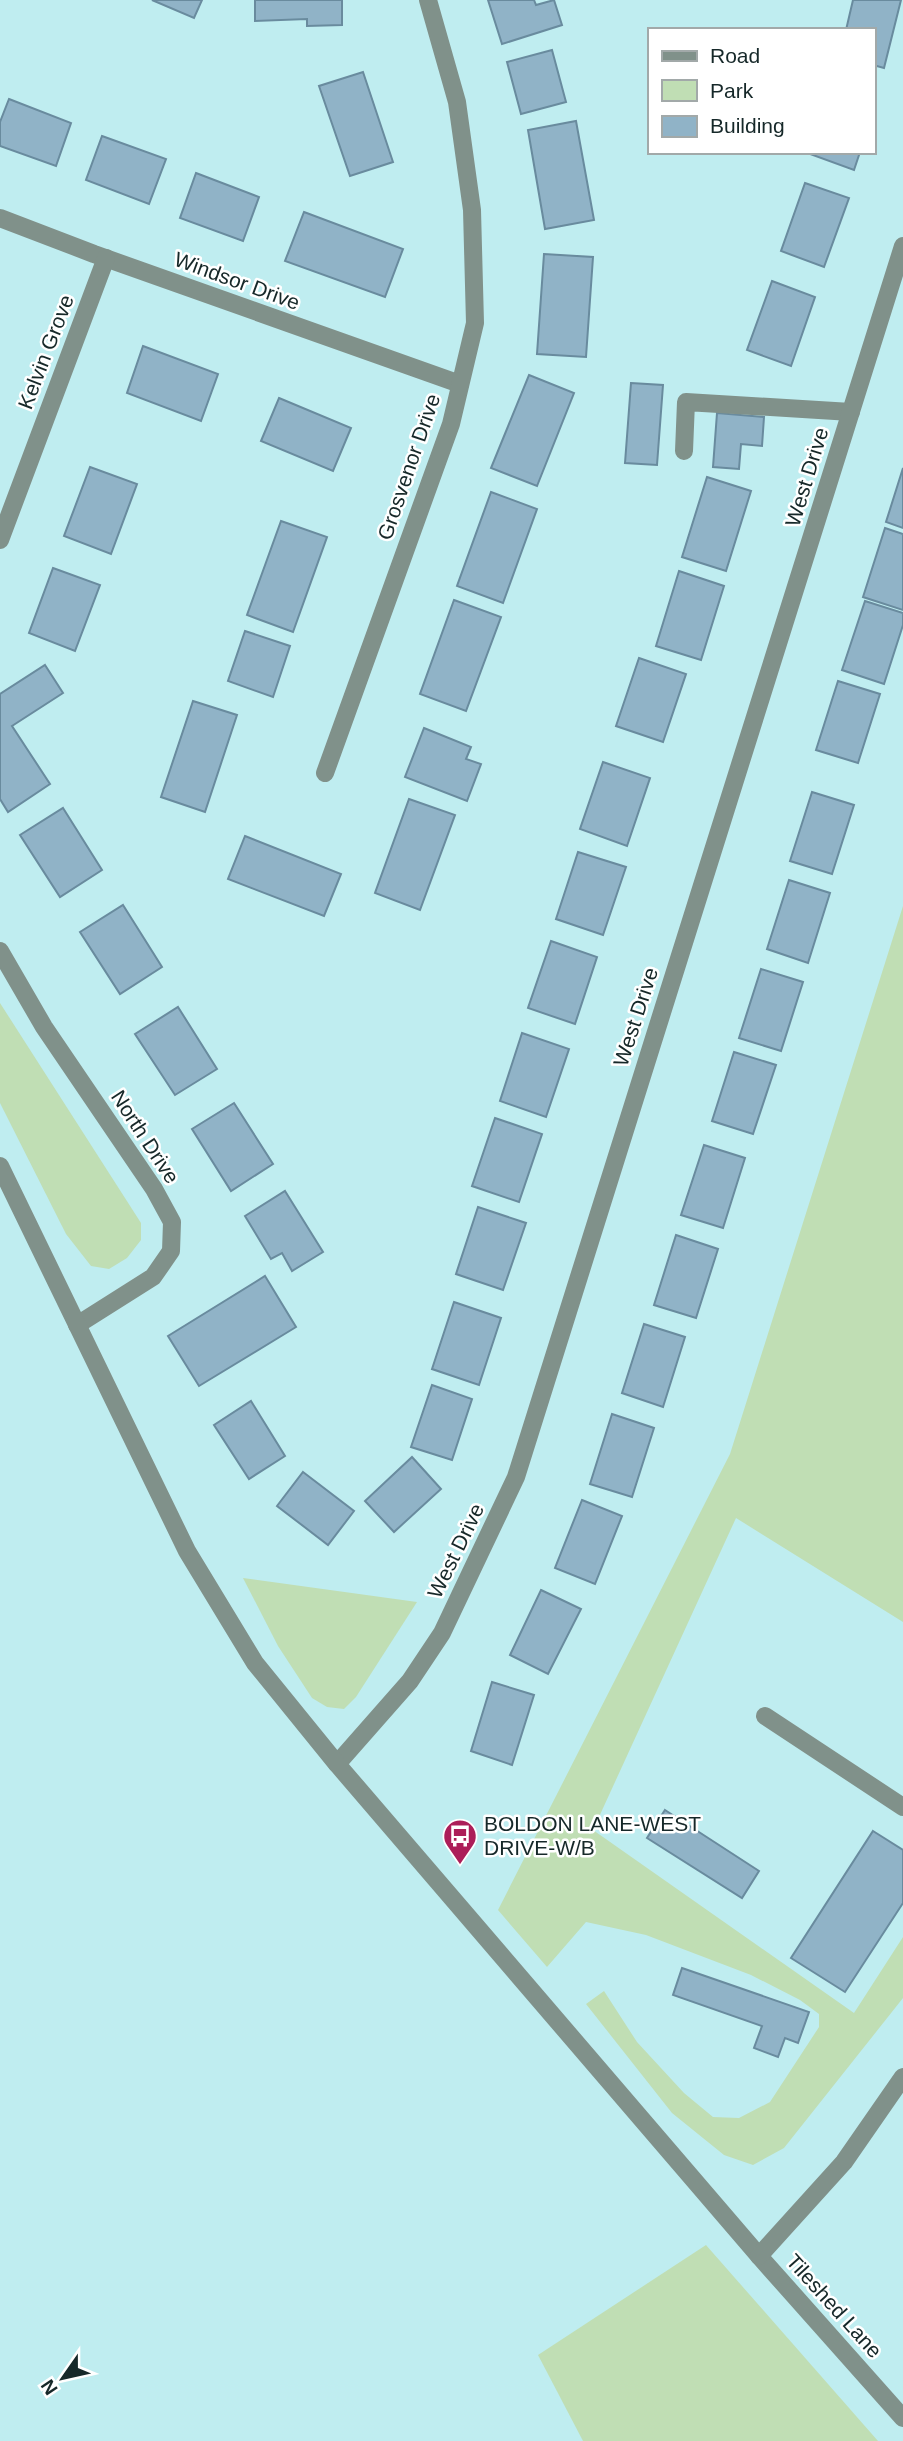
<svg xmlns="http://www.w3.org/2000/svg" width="903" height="2441" viewBox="0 0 903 2441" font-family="Arial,sans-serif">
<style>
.green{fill:#c0deb4}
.building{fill:#90b3c7;stroke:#698b9e;stroke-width:2}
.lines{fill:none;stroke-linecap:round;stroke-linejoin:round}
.service{stroke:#80918a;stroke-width:18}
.minor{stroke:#80918a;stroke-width:18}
.tertiary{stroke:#80918a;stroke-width:18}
.labels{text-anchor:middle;stroke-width:5;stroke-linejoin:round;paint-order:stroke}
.street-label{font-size:21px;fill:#162829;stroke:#fff}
.poi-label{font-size:21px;fill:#162829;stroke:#fff;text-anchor:start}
</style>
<rect width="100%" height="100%" fill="#bfedf0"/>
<g class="green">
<polygon points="903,906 903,1622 736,1518 593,1830 854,2013 903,1937 903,1998 784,2148 753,2165 724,2155 672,2113 586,2004 604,1991 637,2042 684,2093 713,2117 739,2118 770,2102 819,2027 819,2014 800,2000 751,1975 646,1935 586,1922 547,1967 498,1910 730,1454"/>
<polygon points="0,1003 141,1223 141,1240 127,1258 109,1269 91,1266 66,1234 0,1103"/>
<polygon points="243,1578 417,1602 356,1697 344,1709 327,1707 312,1698 278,1646"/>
<polygon points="706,2245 878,2441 583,2441 538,2355"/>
</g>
<g class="building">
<polygon points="152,0 202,0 194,18"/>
<polygon points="255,0 342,0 342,25 307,26 307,19 255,21"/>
<polygon points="488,0 534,0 536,5 554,0 562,25 502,44"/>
<polygon points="853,0 901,0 884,68 873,65 873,30 846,30"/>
<polygon points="552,50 566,102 521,114 507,62"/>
<polygon points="363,72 393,162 350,176 319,86"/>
<polygon points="9,99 71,123 56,166 0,146 0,122"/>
<polygon points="576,121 594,220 545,229 528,130"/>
<polygon points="102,136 166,159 149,204 86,180"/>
<polygon points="811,152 860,152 854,170 810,154"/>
<polygon points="196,173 259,197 243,241 180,218"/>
<polygon points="805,183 849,198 824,267 781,251"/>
<polygon points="304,212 403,249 385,297 285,261"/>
<polygon points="544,254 593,257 586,357 537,354"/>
<polygon points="772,281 815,297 791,366 747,350"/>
<polygon points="143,346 218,374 201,421 127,393"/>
<polygon points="529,375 574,393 537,486 491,468"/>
<polygon points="631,383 663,385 657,465 625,463"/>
<polygon points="279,398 351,428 333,471 261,441"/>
<polygon points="717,413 764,417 762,446 741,444 739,469 713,467"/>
<polygon points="90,467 137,484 111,554 64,536"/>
<polygon points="903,468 903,528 886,522"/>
<polygon points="707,477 751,491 726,571 682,557"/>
<polygon points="491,492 537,509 503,603 457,586"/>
<polygon points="281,521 327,537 293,632 247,615"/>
<polygon points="885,528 903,534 903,610 863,597"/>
<polygon points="53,568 100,585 75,651 29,633"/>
<polygon points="679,571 724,586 701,660 656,646"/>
<polygon points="454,600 501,617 466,711 420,694"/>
<polygon points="865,601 903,613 903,625 884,684 842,670"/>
<polygon points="245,631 290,646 273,697 228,681"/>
<polygon points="639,658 686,674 663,742 616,726"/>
<polygon points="45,665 63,693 12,726 50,784 8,812 0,799 0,694"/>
<polygon points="838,681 880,694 858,763 816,750"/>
<polygon points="193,701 237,715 205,812 161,797"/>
<polygon points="424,728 471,747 466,759 481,764 467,801 405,777"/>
<polygon points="603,762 650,778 627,846 580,829"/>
<polygon points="812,792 854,805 832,874 790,861"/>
<polygon points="409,799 455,815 420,910 375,893"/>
<polygon points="63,808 102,870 60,897 20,835"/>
<polygon points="245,836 341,874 324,916 228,879"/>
<polygon points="578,852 626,867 603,935 556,919"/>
<polygon points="789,880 830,893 808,963 767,949"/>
<polygon points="123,905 162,967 120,994 80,932"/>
<polygon points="551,941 597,957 575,1024 528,1008"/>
<polygon points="761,969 803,982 781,1051 739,1038"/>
<polygon points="178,1007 217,1069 175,1095 135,1034"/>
<polygon points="522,1033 569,1049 546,1117 500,1101"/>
<polygon points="734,1052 776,1065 753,1134 712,1121"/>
<polygon points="234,1103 273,1164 231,1191 192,1129"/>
<polygon points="495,1118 542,1134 519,1202 472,1186"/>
<polygon points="704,1145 745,1158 723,1228 681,1215"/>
<polygon points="285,1191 323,1252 292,1271 282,1253 271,1259 245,1216"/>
<polygon points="478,1207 526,1223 503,1290 456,1274"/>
<polygon points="676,1235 718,1249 696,1318 654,1305"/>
<polygon points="265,1276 296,1327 199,1386 168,1336"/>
<polygon points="454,1302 501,1318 479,1385 432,1369"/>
<polygon points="644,1324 685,1337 663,1407 622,1393"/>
<polygon points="432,1385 472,1399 452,1460 411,1447"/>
<polygon points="251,1401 285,1456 249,1479 214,1425"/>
<polygon points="612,1414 654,1428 632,1497 590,1484"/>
<polygon points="412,1457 441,1489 394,1532 365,1501"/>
<polygon points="303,1472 354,1511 328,1545 277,1506"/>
<polygon points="582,1500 622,1516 595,1584 555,1568"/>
<polygon points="541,1590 581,1609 548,1674 510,1655"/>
<polygon points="492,1682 534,1695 512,1765 471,1751"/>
<polygon points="665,1810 759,1871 742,1898 647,1838"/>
<polygon points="873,1831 903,1850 903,1903 845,1992 791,1958"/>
<polygon points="682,1968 809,2012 798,2043 785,2038 778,2057 754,2048 762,2026 673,1995"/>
</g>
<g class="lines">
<g class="service">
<polyline points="684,451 686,402 851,412"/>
<polyline points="765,1716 903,1807"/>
</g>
<g class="minor">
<polyline points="0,218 94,254 460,384"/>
<polyline points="0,540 106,258"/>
<polyline points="325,773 451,424 475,323 472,210 457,102 428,0"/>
<polyline points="0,951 44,1027 154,1189 172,1222 171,1251 153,1277 77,1325"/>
<polyline points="337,1764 410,1681 442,1633 516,1477 903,246"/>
</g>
<g class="tertiary">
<polyline points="0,1166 187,1551 255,1663 337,1764 759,2256 903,2418"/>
<polyline points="759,2256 844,2162 903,2077"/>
</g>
</g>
<defs>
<g id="bus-pin" transform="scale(1.75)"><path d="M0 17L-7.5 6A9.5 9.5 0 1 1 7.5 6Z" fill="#ac1e59" stroke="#fff"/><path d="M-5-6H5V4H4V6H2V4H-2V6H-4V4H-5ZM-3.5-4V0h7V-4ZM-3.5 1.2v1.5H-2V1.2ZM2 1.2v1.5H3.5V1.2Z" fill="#fff"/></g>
</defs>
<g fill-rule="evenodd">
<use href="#bus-pin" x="460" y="1836"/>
</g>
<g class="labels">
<g class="street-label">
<text transform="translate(237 281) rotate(20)" y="7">Windsor Drive</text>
<text transform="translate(46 352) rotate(-69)" y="7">Kelvin Grove</text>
<text transform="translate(409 467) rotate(-71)" y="7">Grosvenor Drive</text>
<text transform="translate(807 477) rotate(-73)" y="7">West Drive</text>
<text transform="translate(636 1017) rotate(-72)" y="7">West Drive</text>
<text transform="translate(145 1137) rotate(57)" y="7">North Drive</text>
<text transform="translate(456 1551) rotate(-64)" y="7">West Drive</text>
<text transform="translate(834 2306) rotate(48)" y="7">Tileshed Lane</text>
</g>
<g class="poi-label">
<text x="484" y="1831">BOLDON LANE-WEST<tspan x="484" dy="24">DRIVE-W/B</tspan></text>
</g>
</g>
<rect x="648" y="28" width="228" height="126" fill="#ffffff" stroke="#a2a9a9" stroke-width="2"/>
<rect x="662" y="51" width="35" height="10" fill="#80918a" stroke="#a2a9a9" stroke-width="2"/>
<text x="710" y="63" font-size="21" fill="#162829">Road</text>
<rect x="662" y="80" width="35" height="21" fill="#c0deb4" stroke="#a2a9a9" stroke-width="2"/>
<text x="710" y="98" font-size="21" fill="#162829">Park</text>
<rect x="662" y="116" width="35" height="21" fill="#90b3c7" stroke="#a2a9a9" stroke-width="2"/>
<text x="710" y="133" font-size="21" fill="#162829">Building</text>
<g transform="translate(63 2378) rotate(236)" stroke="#ffffff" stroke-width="5" paint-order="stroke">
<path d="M0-5L12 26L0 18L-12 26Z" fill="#162829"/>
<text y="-10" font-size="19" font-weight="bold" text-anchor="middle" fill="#162829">N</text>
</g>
</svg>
